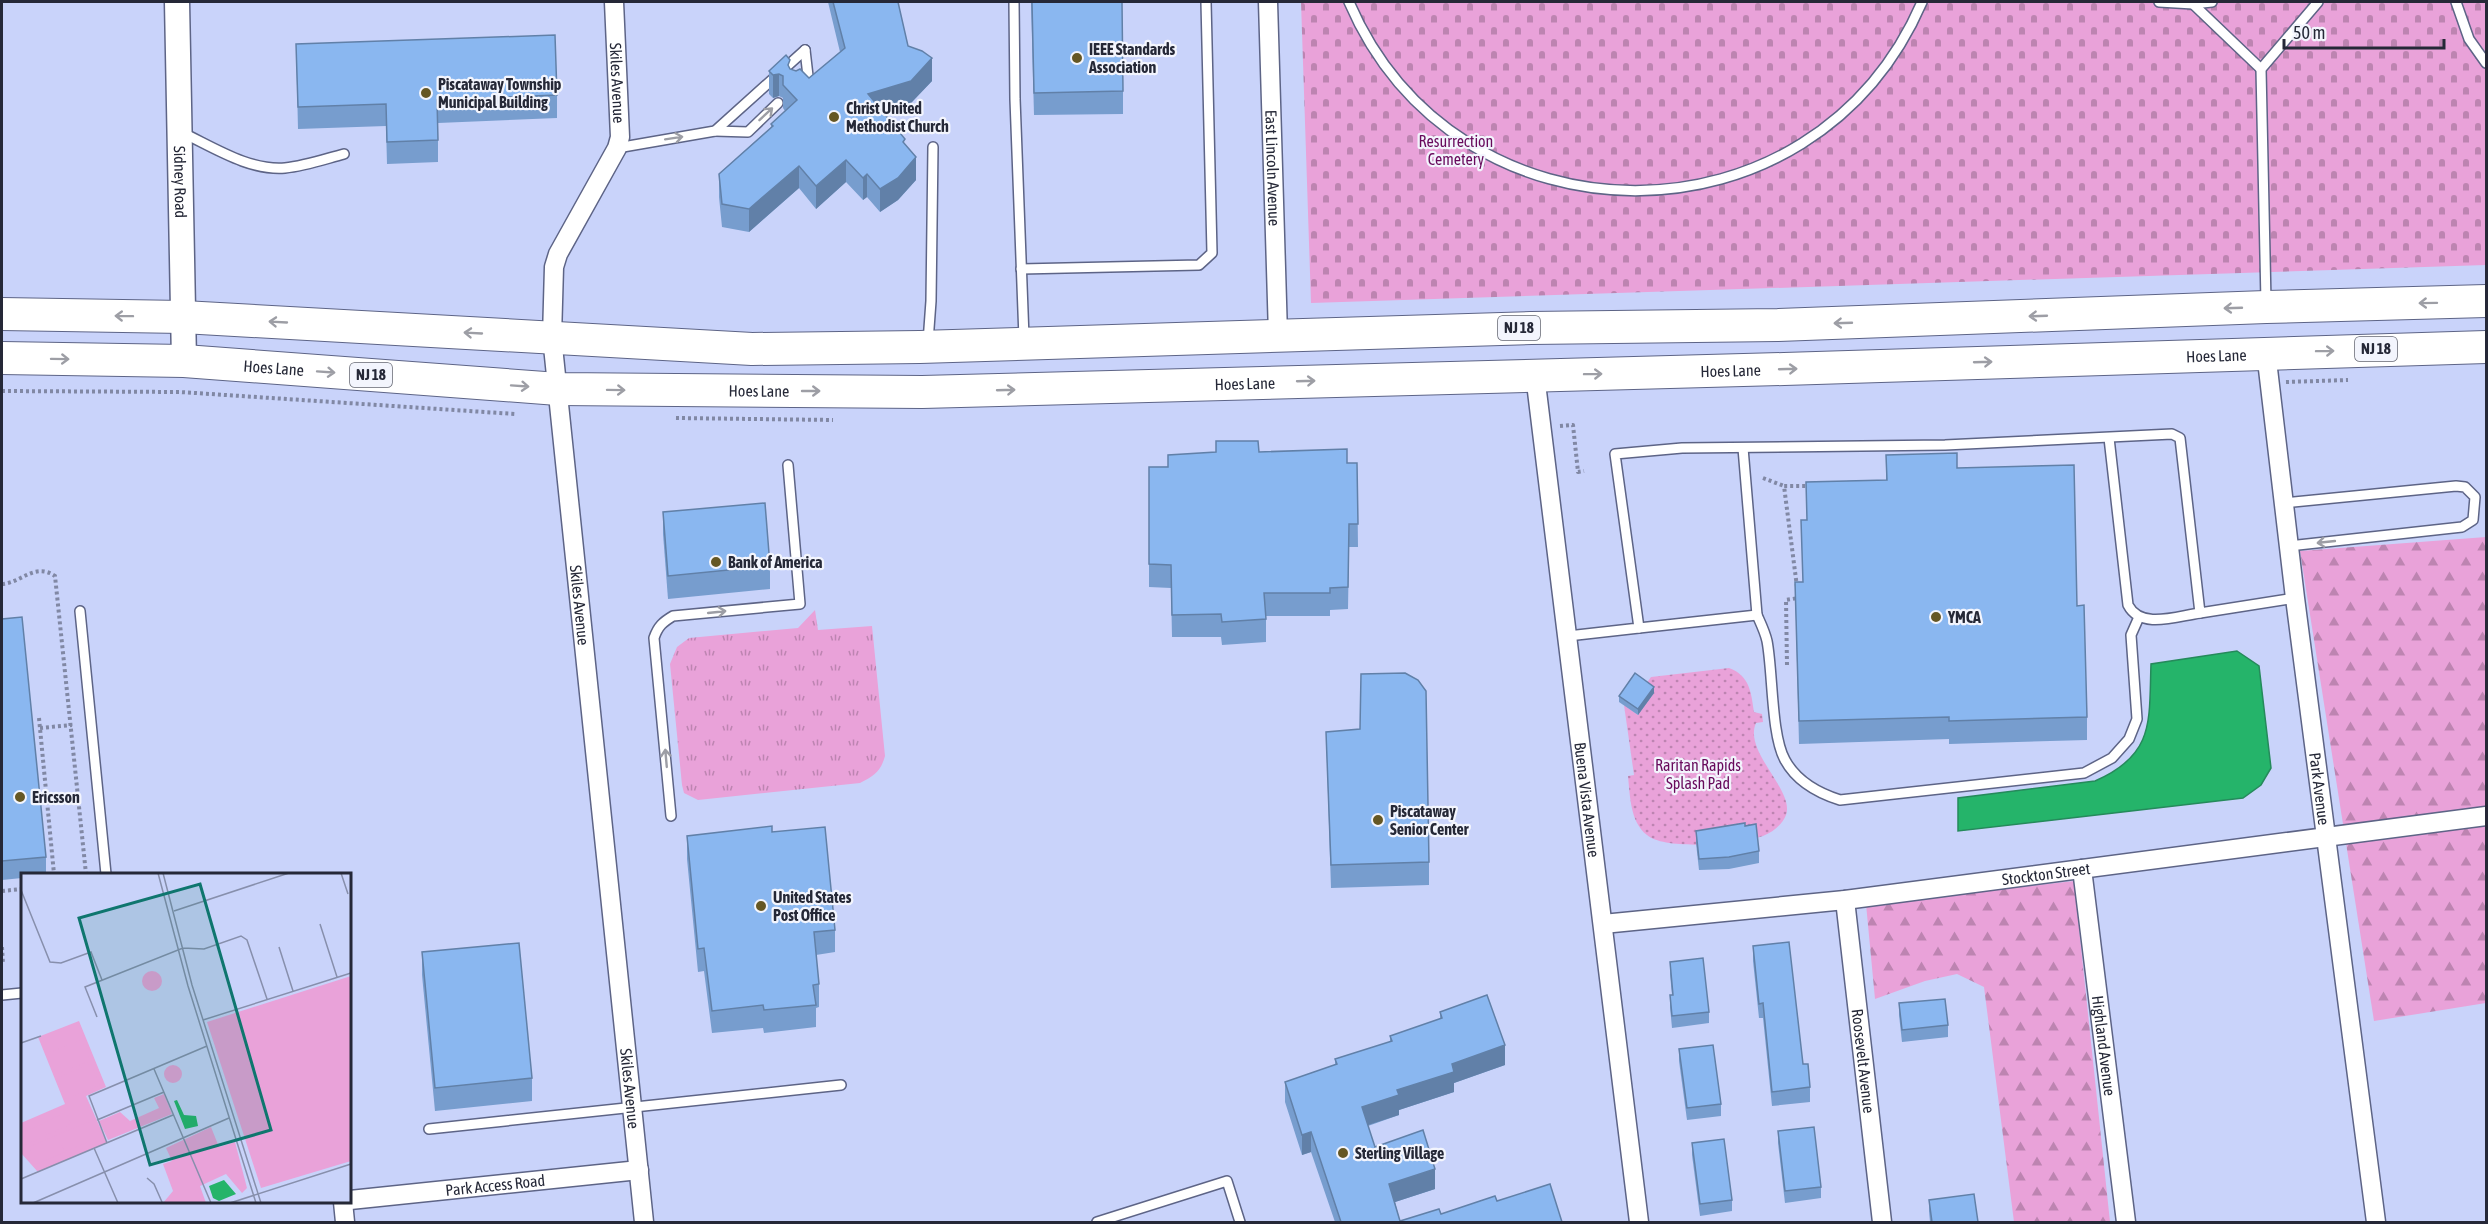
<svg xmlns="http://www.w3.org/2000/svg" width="2488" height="1224" viewBox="0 0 2488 1224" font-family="'Asap Condensed',sans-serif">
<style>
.grass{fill:url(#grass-tufts)}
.forest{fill:url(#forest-firs)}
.cemetery{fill:url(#cemetery-stones)}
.park{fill:url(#park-dots)}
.water{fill:#25b46a;stroke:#258a5b;stroke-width:1.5}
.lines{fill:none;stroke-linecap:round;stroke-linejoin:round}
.lane-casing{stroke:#5d6486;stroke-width:12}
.street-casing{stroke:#5d6486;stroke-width:21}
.secondary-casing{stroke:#5d6486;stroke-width:27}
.highway-casing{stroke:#5d6486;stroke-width:34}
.path{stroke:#8188a4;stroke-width:4;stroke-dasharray:3 3;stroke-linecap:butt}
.lane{stroke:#fff;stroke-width:9}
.street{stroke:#fff;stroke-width:18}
.secondary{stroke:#fff;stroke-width:24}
.highway{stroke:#fff;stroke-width:32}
.wall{fill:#779dce}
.shaded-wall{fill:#6180a8}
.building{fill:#8ab7f0;stroke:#6180a8;stroke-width:1.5}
.oneway{stroke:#9d9ea5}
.poi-dot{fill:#655724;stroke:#f3f5fd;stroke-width:2}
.labels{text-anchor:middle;stroke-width:4.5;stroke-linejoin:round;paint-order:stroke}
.shield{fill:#f3f5fd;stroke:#636672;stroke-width:1.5}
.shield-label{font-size:15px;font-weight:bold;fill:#252837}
.poi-label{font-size:16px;font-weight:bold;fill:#252837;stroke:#f3f5fd;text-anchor:start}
.street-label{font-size:16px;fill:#252837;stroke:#f3f5fd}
.park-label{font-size:16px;fill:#680a5c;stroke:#f3f5fd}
.inset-road{fill:none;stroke:#878fac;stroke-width:1.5}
.view{fill:#0f766e;fill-opacity:0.15;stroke:#0f766e;stroke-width:3}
.inset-edge{fill:none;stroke:#252837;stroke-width:3}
</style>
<defs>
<pattern id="grass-tufts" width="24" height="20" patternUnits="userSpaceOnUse" patternTransform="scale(1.5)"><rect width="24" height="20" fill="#e9a2d9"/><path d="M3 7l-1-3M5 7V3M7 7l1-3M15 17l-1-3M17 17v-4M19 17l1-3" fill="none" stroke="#bd84b1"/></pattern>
<pattern id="forest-firs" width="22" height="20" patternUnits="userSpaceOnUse" patternTransform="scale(1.5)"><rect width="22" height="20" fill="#e9a2d9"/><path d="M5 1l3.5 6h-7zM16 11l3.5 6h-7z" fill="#bd84b1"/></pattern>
<pattern id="cemetery-stones" width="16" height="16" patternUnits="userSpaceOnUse" patternTransform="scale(1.5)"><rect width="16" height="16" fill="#e9a2d9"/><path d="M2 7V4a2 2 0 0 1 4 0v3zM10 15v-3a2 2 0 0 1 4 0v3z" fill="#bd84b1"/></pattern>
<pattern id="park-dots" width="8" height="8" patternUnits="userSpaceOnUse" patternTransform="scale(1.5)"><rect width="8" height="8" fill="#e9a2d9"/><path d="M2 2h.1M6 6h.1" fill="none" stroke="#bd84b1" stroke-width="1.8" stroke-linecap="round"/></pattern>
</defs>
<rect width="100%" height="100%" fill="#c9d3fa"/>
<path class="grass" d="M815,610L818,630L872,626L885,756C881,771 874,776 860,783L698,800L684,793L682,785L670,664L677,647L689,638L798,628Z"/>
<g class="forest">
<polygon points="2486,537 2486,1003 2374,1021 2300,551"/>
<polygon points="2074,881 2110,1222 2014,1222 1984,987 1957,974 1925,981 1875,999 1866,904"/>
</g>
<polygon class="cemetery" points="1301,2 2486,2 2486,265 1311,303"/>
<path class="park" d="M1729,668C1750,676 1751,692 1754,712L1762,714L1763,722L1756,723C1743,752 1795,790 1786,815C1782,825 1773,832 1763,836C1741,844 1665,851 1647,835C1630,822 1630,795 1628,776L1634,775L1624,705L1638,715L1646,684L1651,677Z"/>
<path class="water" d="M2237,651L2259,666L2271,768L2261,785L2243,798L1958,831V798L2095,781C2155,755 2149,721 2151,664Z"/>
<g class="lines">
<g class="lane-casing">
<g id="lane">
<polyline points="1014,2 1015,99 1024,338"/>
<path d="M1349,2C1457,253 1813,254 1922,2"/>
<polyline points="2159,2 2193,4 2212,2"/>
<polyline points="2456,2 2469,39 2486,63"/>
<polyline points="2193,4 2261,69"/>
<polyline points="800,83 808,76 805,50"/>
<polyline points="715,131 748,132 778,103"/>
<path d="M181,132C213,147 249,171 285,168C305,166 325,159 344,154"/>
<polyline points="617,148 715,131 805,50"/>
<polyline points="1021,269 1199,265 1212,253 1206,2"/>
<polyline points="2266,302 2261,69 2318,2"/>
<polyline points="928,342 931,301 933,147"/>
<path d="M2109,438L2128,605C2141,630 2177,616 2200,613"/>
<polyline points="2284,503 2456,486 2465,487 2475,497 2473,520 2462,527 2289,546"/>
<polyline points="80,611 106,874"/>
<path d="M1757,615C1761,624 1765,632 1767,641C1773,672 1771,735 1785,760C1797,782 1818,793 1840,800L2084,773L2112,758L2129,739L2137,719L2131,635L2139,617"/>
<polyline points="1639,628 1757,615 1743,448"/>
<polyline points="1568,636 1639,628 1615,454 1682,448 1945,445 2172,434 2180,438 2200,613 2295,598"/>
<path d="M671,816L654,638C658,626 663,622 673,616L800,604L788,465"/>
<polyline points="2,995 22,993"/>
<polyline points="429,1129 841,1085"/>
<polyline points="1097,1222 1227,1181 1240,1222"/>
</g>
</g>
<g class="street-casing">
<g id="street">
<path id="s1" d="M614,2L620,137L617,148L558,254L554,267L552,337L644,1222"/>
<path id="s2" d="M1268,2L1278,335"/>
<path id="s3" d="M2266,352L2295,598L2376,1222"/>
<path id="s4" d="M1535,375L1639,1222"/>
<path id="s5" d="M2082,869L2126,1222"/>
<path id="s6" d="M1845,900L1882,1222"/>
<path id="s7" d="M1603,924L1845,900L2486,816"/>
<path id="s8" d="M350,1200L639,1170"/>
<polyline points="343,1202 345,1222"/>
</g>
</g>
<g class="secondary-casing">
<g id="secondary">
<path id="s9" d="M177,2L184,361"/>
</g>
</g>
<g class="highway-casing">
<g id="highway">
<polyline points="2,314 183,317 752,349 920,347 1531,328 1778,325 2266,307 2486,301"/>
<path id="s10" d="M2,358L184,361L558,389L922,392L1784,369L2486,347"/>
</g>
</g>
<g class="path">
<polyline points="2286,382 2348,380"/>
<polyline points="2,391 180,392 515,414"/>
<polyline points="676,418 833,420"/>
<polyline points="1560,426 1573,425 1578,472 1584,471"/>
<polyline points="1763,478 1784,486"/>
<path d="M2,584C21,583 35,562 55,576L86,874"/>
<polyline points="1797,587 1784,486 1810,486"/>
<polyline points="1787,665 1786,600 1798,598"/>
<polyline points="39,718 54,874"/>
<polyline points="40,728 72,725"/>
<polyline points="2,891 22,889"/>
<polyline points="2,947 3,964"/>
</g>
<use href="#lane" class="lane"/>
<use href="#street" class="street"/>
<use href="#secondary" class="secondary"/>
<use href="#highway" class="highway"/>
</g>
<g class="wall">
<polygon points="828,2 898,2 908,46 932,81 911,103 883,112 905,145 916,180 898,200 880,212 867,197 863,200 846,182 816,209 799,188 749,232 722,227 719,197 719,174 771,127 771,124 785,111 783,108 783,98 779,96 773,98 769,94 769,71 809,78 840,52"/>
<polygon points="1031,2 1123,91 1123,114 1034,115"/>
<polygon points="296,44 557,95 557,118 438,123 438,162 387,164 386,126 298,129"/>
<polygon points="1886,455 1957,468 2077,606 2087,717 2087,740 1949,744 1949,739 1799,744 1795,582 1803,582 1801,520 1807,520 1806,482 1886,480"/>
<polygon points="1357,463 1358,547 1349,547 1348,609 1330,610 1330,616 1266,616 1266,642 1222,645 1221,637 1172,637 1171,588 1149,587 1149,467"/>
<polygon points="663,512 770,566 770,589 668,599 663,534"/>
<polygon points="2,619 46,857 46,874 22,874 22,878 2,880"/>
<polygon points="1654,693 1638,715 1619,702 1619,696"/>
<polygon points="1326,732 1429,862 1429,885 1331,888"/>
<polygon points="1745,826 1759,851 1759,863 1729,869 1699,870 1696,843 1696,831"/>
<polygon points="772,832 835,930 835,952 816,955 819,984 819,1007 816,1008 816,1027 764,1033 763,1028 712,1033 704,971 698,972 687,859 687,836"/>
<polygon points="1753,946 1803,1064 1810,1087 1810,1102 1772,1106 1763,1018 1759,1018 1753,961"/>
<polygon points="422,952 532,1078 532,1101 435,1111 422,975"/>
<polygon points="1670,962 1709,1012 1709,1023 1672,1028 1670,1007 1670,995 1672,995 1670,974"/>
<polygon points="1899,1003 1948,1025 1948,1037 1902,1042 1899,1015"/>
<polygon points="1440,1012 1505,1065 1454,1083 1454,1092 1399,1110 1399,1115 1368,1126 1375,1147 1435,1189 1395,1202 1400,1221 1441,1214 1497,1201 1562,1222 1335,1222 1311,1152 1302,1155 1285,1102 1285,1082 1335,1065 1335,1059 1390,1042 1390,1036 1440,1019"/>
<polygon points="1679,1049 1721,1104 1721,1116 1687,1120 1679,1061"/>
<polygon points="1778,1131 1821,1187 1821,1198 1785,1203 1778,1143"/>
<polygon points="1692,1143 1732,1200 1732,1211 1700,1216 1692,1155"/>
<polygon points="1929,1200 1978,1222 1930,1222 1929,1211"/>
</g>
<g class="shaded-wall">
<polygon points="932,58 932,81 911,103 868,117 868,94"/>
<polygon points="779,74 779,96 773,98 773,75"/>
<polygon points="916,157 916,180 898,200 880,212 880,189"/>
<polygon points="846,160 846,182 816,209 816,186"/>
<polygon points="799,166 799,188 749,232 749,209"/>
<polygon points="867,174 867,197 863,200 863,178"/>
<polygon points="1654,687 1654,693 1638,715 1638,709"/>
<polygon points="1505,1045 1505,1065 1454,1083 1454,1092 1399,1110 1399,1115 1362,1127 1362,1107 1452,1064"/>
<polygon points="1311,1132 1311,1152 1302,1155 1302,1135"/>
<polygon points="1435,1169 1435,1189 1389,1204 1389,1184"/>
</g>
<g class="building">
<polygon points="833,2 898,2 908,46 922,51 932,58 911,81 868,94 905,139 903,142 916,157 898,178 880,189 867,174 863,178 846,160 816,186 799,166 749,209 722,204 719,174 773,126 771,124 797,100 783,85 783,76 779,74 773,75 769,71 786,55 790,60 788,65 790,69 796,71 800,69 809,78 845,48"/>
<polygon points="1032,2 1122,2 1123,91 1034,93"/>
<polygon points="555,35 557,95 437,100 438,140 387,142 386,104 298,107 296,44"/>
<polygon points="1216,441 1258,441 1259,452 1347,449 1347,463 1357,463 1358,524 1349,524 1348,587 1330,588 1330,593 1264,593 1266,619 1222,622 1221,614 1172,615 1171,565 1149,564 1149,467 1168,467 1168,455 1216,452"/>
<polygon points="1957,453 1957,468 2074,465 2077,606 2084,605 2087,717 1949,721 1949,717 1799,721 1795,582 1803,582 1801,520 1807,520 1806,482 1887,480 1886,455"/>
<polygon points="765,503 770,566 668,576 663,512"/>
<polygon points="22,617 46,857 2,861 2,619"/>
<polygon points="1405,673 1418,680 1426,691 1429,862 1331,865 1326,732 1360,729 1361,674"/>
<polygon points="1635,673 1654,687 1638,709 1619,696"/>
<polygon points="1745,823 1745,826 1756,824 1759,851 1729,857 1699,859 1696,831"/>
<polygon points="772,826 772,832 825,827 835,930 814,932 819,984 813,985 816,1005 764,1010 763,1005 712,1011 704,948 698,949 687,836"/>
<polygon points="1789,942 1803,1064 1808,1064 1810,1087 1772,1092 1763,1003 1759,1004 1753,946"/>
<polygon points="519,943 532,1078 435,1088 422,952"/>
<polygon points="1703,958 1709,1012 1672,1016 1670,995 1673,995 1670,962"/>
<polygon points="1487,995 1505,1045 1452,1064 1454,1072 1397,1090 1399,1095 1362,1107 1375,1147 1423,1130 1435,1169 1389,1184 1400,1221 1439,1209 1441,1214 1495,1196 1497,1201 1550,1184 1562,1222 1341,1222 1311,1132 1302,1135 1285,1082 1337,1064 1335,1059 1392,1041 1390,1036 1442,1018 1440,1012"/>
<polygon points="1945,999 1948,1025 1902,1030 1899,1003"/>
<polygon points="1713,1045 1721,1104 1687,1108 1679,1049"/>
<polygon points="1814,1127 1821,1187 1785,1191 1778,1131"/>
<polygon points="1724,1139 1732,1200 1700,1204 1692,1143"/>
<polygon points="1974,1194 1978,1222 1932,1222 1929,1200"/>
</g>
<defs><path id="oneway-shaft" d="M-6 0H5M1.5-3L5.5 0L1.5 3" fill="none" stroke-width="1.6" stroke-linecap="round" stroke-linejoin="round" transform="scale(1.5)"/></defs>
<g class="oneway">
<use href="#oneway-shaft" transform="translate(766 114) rotate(-43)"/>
<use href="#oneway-shaft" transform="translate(674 138) rotate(-9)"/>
<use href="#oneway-shaft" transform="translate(2428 303) rotate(179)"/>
<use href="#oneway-shaft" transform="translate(2233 308) rotate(178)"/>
<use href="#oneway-shaft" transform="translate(124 316) rotate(-179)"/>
<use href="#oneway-shaft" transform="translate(2038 316) rotate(178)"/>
<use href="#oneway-shaft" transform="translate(278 322) rotate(-177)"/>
<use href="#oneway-shaft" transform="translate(1843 323) rotate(178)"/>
<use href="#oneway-shaft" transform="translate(473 333) rotate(-177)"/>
<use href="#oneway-shaft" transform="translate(2325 351) rotate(-1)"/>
<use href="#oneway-shaft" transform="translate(60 359) rotate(1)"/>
<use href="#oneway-shaft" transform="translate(1983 362) rotate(-2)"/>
<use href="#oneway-shaft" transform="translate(1788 369) rotate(-2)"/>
<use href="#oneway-shaft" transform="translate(326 372) rotate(4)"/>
<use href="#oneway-shaft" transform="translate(1593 374) rotate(-1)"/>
<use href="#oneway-shaft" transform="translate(1306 381) rotate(-2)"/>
<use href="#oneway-shaft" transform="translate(520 386) rotate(4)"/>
<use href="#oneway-shaft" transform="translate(616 390) rotate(1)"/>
<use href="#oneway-shaft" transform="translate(1006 390) rotate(-2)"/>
<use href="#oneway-shaft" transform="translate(811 391)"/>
<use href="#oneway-shaft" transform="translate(2326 542) rotate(174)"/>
<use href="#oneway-shaft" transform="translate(717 612) rotate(-6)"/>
<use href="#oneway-shaft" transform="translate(666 758) rotate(-95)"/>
</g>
<g class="poi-dot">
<circle cx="1077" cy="58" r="6"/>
<circle cx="426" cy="93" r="6"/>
<circle cx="834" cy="117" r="6"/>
<circle cx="716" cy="562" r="6"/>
<circle cx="1936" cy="617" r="6"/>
<circle cx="20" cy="797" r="6"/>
<circle cx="1378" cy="820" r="6"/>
<circle cx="761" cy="906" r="6"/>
<circle cx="1343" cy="1153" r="6"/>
</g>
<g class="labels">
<g class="shield">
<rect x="1498" y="316" width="42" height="24" rx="4.5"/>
<rect x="2355" y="337" width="42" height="24" rx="4.5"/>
<rect x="350" y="363" width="42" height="24" rx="4.5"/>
</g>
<g class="shield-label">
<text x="1519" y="333">NJ 18</text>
<text x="2376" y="354">NJ 18</text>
<text x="371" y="380">NJ 18</text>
</g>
<g class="poi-label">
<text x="1089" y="55">IEEE Standards<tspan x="1089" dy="18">Association</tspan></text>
<text x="438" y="90">Piscataway Township<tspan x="438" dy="18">Municipal Building</tspan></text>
<text x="846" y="114">Christ United<tspan x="846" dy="18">Methodist Church</tspan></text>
<text x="728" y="568">Bank of America</text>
<text x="1948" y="623">YMCA</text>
<text x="32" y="803">Ericsson</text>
<text x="1390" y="817">Piscataway<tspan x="1390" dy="18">Senior Center</tspan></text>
<text x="773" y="903">United States<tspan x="773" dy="18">Post Office</tspan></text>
<text x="1355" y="1159">Sterling Village</text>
</g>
<g class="street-label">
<text dy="6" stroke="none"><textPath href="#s1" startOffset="81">Skiles Avenue</textPath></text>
<text dy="6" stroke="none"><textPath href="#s2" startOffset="166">East Lincoln Avenue</textPath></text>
<text dy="6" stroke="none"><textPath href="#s9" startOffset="180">Sidney Road</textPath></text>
<text dy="6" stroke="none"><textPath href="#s10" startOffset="2216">Hoes Lane</textPath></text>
<text dy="6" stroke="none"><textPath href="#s10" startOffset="272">Hoes Lane</textPath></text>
<text dy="6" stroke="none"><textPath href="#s10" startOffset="1730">Hoes Lane</textPath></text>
<text dy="6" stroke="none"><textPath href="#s10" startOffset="1244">Hoes Lane</textPath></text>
<text dy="6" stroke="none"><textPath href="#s10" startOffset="758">Hoes Lane</textPath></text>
<text dy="6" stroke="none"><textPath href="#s1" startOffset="621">Skiles Avenue</textPath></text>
<text dy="6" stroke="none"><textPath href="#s3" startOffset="440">Park Avenue</textPath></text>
<text dy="6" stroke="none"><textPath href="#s4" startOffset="428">Buena Vista Avenue</textPath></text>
<text dy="6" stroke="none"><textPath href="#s7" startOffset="446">Stockton Street</textPath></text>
<text dy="6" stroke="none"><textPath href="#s5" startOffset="178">Highland Avenue</textPath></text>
<text dy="6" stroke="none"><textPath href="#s6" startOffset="162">Roosevelt Avenue</textPath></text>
<text dy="6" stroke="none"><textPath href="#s1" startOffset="1107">Skiles Avenue</textPath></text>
<text dy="6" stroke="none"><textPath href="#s8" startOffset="146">Park Access Road</textPath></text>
</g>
<g class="park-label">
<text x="1456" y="147">Resurrection<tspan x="1456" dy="18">Cemetery</tspan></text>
<text x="1698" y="771">Raritan Rapids<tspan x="1698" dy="18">Splash Pad</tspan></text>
</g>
</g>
<g transform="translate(21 873)">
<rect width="330" height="330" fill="#c9d3fa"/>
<path d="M121 108a10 10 0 1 1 20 0a10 10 0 1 1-20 0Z" fill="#e9a2d9"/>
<path d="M143,221L151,241L87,267L78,248L99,239L109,248L138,235L133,225ZM190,254L198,274L214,269L226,315L221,320L205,301L179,313L185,330H142L152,318L142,291L151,288L145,275Z" fill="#e9a2d9"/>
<path d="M330,103V288L240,315L186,149Z" fill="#e9a2d9"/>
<path d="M58,148L85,214L65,223L86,270L17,299L0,280V250L44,231L17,164ZM143 201a9 9 0 1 1 18 0a9 9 0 1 1-18 0Z" fill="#e9a2d9"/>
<path d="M61,167L69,188L35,201L27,180ZM70,191L79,212L45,226L36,205ZM45,239L50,251L28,261L22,250ZM68,249L75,266L45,278L38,261ZM21,251L26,263L3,272L0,260ZM36,262L44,279L16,291L8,274Z" fill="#e9a2d9"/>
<path d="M156,227L163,242L175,243L177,253L164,256L153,228ZM203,307L215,321L198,328L192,325L188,313Z" fill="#25b46a"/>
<path class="inset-road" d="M137,0L167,113L235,330M142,0L171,112L240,330M320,0L327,21M0,17L29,89L40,90L70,79L81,107M153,38L268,0M299,51L316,104M258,74L272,118M76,144L64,114L162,75L183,76L220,63L226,67L246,126M182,147L330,100M0,170L20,163M133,196L190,330M76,247L143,219M86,270L68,223L186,173M73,275L97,330M126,305L133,311L141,329M0,306L152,242M12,330L208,245M209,330L330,291"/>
<path class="view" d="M179,11L250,257L129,292L58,45Z"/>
<rect width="330" height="330" class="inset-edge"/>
</g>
<rect width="2488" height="1224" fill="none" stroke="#252837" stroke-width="6"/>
<path d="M2284 39v9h160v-9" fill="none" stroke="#252837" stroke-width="3"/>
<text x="2293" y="39" font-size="18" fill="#252837" stroke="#f3f5fd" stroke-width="4.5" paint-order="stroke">50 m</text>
</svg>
